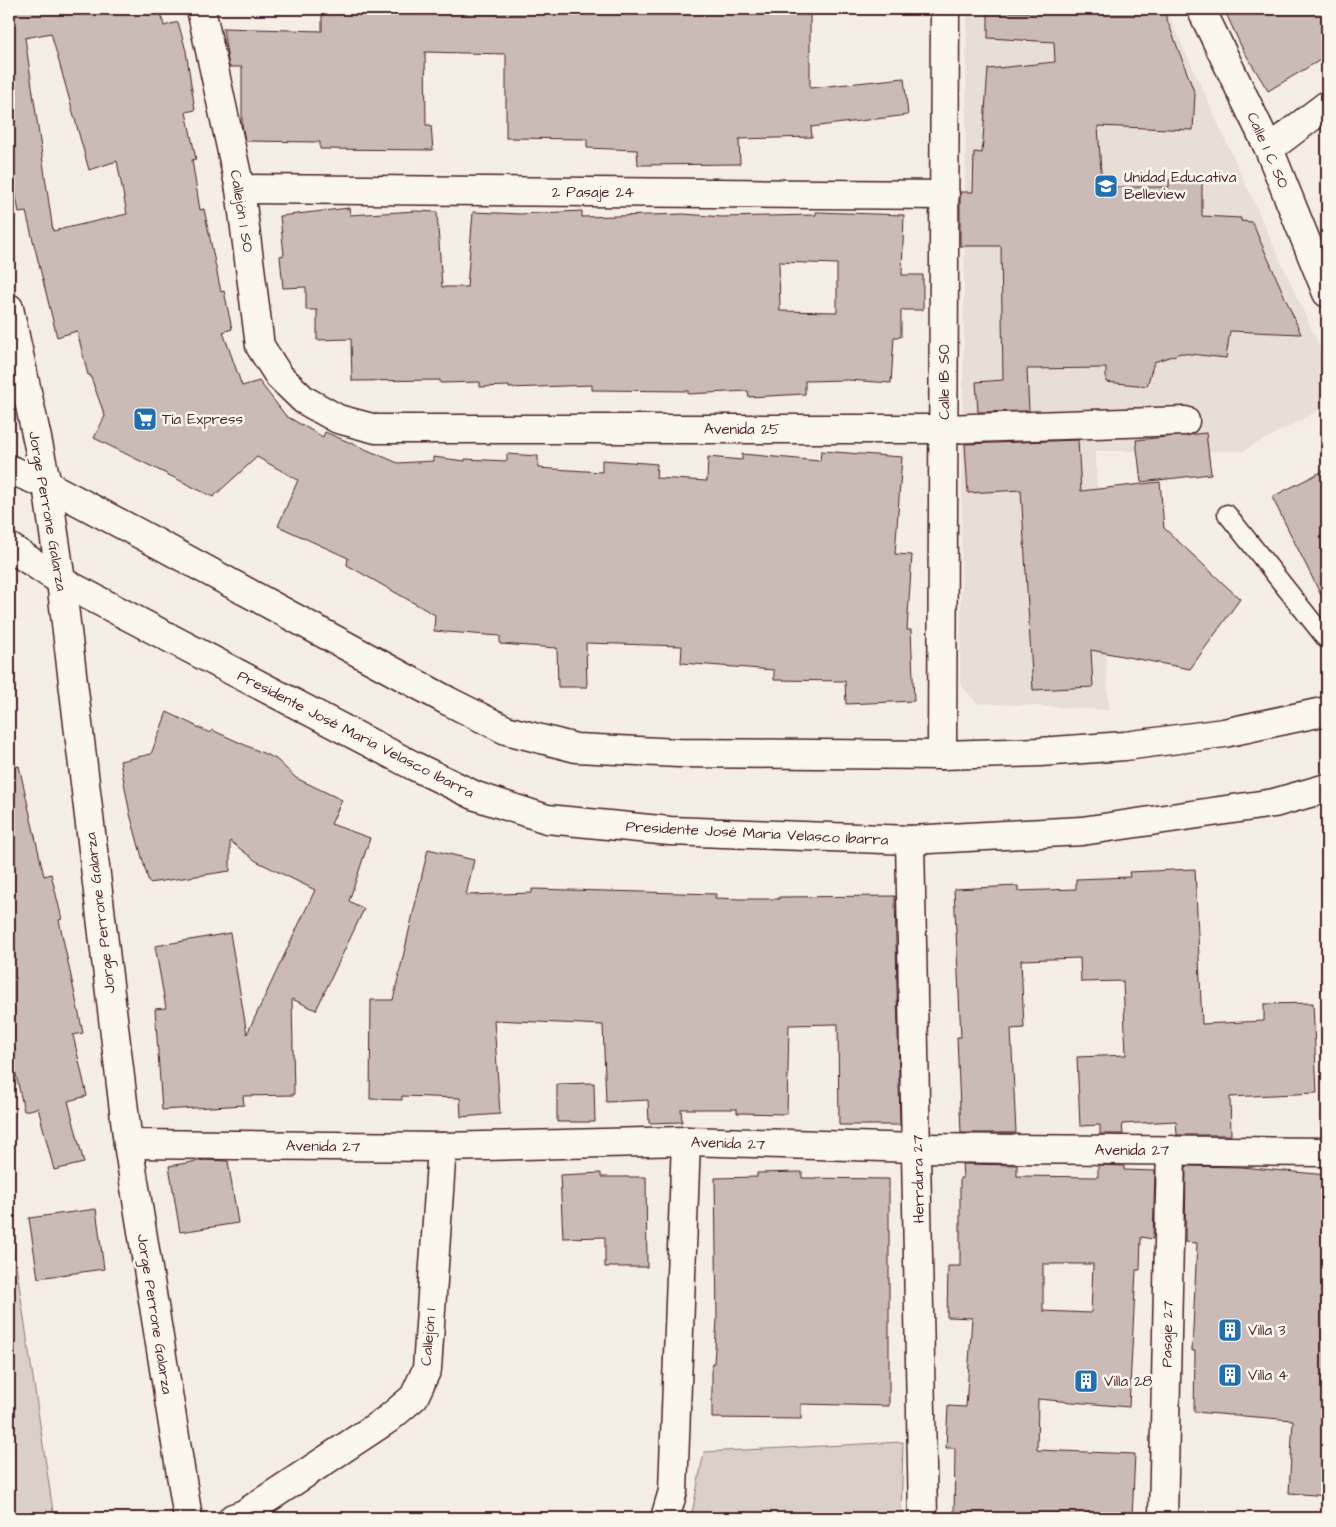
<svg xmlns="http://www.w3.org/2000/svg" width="1336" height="1527" viewBox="0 0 1336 1527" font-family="'Architects Daughter',sans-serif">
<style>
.built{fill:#e7dfd6}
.green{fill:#dbd0c9;stroke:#92787a}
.building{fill:#cabbb6;stroke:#4a1f2b;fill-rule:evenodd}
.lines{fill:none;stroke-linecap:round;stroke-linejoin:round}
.lane-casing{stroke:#4a1f2b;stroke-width:21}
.street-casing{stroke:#4a1f2b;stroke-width:31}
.secondary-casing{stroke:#4a1f2b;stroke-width:31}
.lane{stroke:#fbf7ec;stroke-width:18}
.street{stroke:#fbf7ec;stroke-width:28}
.secondary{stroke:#fbf7ec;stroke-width:28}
.labels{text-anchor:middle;stroke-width:5;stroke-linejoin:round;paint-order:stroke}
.street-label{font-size:15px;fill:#4a1f2b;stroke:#fbf7ec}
.poi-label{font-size:15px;fill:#4a1f2b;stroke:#fbf7ec;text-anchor:start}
</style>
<rect width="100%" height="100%" fill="#f4eee4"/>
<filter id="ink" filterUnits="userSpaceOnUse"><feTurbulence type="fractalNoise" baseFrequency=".02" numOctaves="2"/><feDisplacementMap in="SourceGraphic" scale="10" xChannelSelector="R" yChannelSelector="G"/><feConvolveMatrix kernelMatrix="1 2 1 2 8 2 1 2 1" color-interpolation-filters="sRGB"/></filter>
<g filter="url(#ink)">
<polygon class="built" points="967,9 1166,9 1327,363 1327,406 1243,451 1095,451 1109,710 977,703 960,684"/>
<g class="green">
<polygon points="9,1218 54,1518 9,1518"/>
<polygon points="903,1442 901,1518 691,1518 704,1452"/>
</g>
<g class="building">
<path d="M9,9H160L164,26L178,22L186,51L195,110L186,112L196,159L192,160L200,210L204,209L221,292L224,291L232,329L223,332L242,386L259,381L286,416L323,437L325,432L398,463L433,461V457L465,461V459L507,461V454L538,456V468L602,472V460L645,463L657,464L656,478L707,481L708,457L742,460V454L820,461L821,451L902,457L895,554L912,555L907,630H911L914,701L846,704L845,681L774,680V670L681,663L682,646L586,643L587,687H558L557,648L500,644V636L434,631L435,615L347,565L348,558L278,526L298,480L257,457L213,497L94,438L105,416L90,375H88L77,331L57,337L26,212L19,213L14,184L9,185ZM51,33L89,170L117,161L127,214L53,231L25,38Z"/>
<polygon points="322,9 810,9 810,88 904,78 908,115 811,127 812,137 739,139 740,164 638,165 637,150 587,148 587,139 506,138 506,54 425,52 426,125 431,125 433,150 320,149 320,142 245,141 242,124 242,67 229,67 223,28 322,31"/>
<polygon points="1163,9 1195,94 1193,130 1098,126 1102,187 1169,187 1169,180 1202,180 1202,216 1241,218 1241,221 1252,222 1301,334 1230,331 1226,358 1181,353 1154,362 1147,386 1106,382 1106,368 1027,369 1029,411 978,412 976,382 1003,380 1001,246 960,246 960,192 973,192 974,152 982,153 988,69 1055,62 1054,42 988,38 988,12 1092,13 1092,10"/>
<polygon points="1224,9 1327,9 1327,56 1268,91 1242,48"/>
<path d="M349,208L350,215L416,211L437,212L442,287H467L473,212L520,214L582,211V217L684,214L722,217L816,215V212L904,215L902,275H923V310H901V337H894L891,383L848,380L805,381V394L749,397L748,391L688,394V391L592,390V385L509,388V386L480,387V382L440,383V380L352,381L351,339L317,340V310H306V287L283,288L280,256L284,255L280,216ZM779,262L837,264V312L780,311Z"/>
<polygon points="1206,433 1211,474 1141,482 1136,440"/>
<polygon points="1078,440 1081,491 1160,482 1164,528 1240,599 1190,669 1091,650 1093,687 1033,690 1021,490 968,493 965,444"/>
<polygon points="1327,469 1327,607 1272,497"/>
<polygon points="167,712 210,733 212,730 276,759 296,778 342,800 331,824 370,838 349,901 364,909 316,1010 292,999 294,1095 243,1096 244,1105 162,1110 155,1009 166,1008 155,946 230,933 247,1034 315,890 256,861 230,841 230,871 149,883 130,814 120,761 151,754"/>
<polygon points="19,766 44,876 51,874 62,919 59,920 83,1033 73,1035 87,1096 68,1101 84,1163 54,1170 38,1108 24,1111 9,1042 9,768"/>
<polygon points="428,849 474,860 466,895 532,893 532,889 716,894 715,898 740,899 779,899 779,897 895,896 900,1125 839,1125 838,1024 789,1025 787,1114 737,1113 737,1109 681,1109 682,1122 649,1123 648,1100 606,1102 603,1025 494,1020 500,1114 461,1117 460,1098 402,1096 402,1100 370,1099 371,1000 393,1000"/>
<polygon points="1195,869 1202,1024 1264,1021 1264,1004 1313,1003 1317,1093 1230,1097 1231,1135 1177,1135 1176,1121 1122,1124 1123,1134 1100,1134 1100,1125 1080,1126 1077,1057 1126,1055 1123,981 1081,982 1080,958 1021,960 1024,1028 1011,1029 1016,1133 961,1133 957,1037 961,1037 954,889 1018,886 1018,891 1076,889 1076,879 1130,877 1129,872"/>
<polygon points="594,1083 595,1122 557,1122 557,1084"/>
<polygon points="204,1160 228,1161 238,1223 180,1232 169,1166"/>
<path d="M962,1164L1017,1165V1176L1098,1177V1165L1124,1166V1170L1155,1171L1153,1239L1141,1237L1140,1270H1136L1129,1407L1038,1399L1037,1450L1135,1454L1132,1518H954L955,1448H946L948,1406L966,1407L972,1318L947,1317L948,1266H960V1178H963ZM1043,1264H1093L1091,1313L1043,1311Z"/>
<polygon points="1186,1166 1241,1167 1327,1175 1327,1496 1289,1493 1293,1420 1194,1412 1195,1351 1192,1351 1197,1243 1185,1242"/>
<polygon points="802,1172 802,1178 889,1179 889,1406 801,1404 801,1419 712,1418 712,1363 714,1363 717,1320 715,1178 757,1177 757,1173"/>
<polygon points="601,1173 601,1177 646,1177 647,1267 605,1267 605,1237 563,1238 560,1175"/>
<polygon points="96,1209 104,1269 38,1278 29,1218"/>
</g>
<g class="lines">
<g class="lane-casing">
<polyline id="lane" points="1227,514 1327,640"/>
</g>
<g class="street-casing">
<g id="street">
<polyline points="201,9 240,189 260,346 279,376 304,400 338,419 376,429 944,429 1185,421"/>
<polyline points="1201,9 1269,149 1327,293"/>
<polyline points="1269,149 1327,105"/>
<polyline points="240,189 945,195"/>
<polyline points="9,308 47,485 61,581 128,1144 188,1518"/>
<polyline points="942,755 945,9"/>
<polyline points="910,840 923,1518"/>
<polyline points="128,1144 442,1147 686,1141 917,1148 1327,1152"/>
<polyline points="233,1518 244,1514 388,1419 414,1397 427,1369 442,1147"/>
<polyline points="665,1518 673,1491 686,1141"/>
<polyline points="1163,1518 1171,1150"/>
</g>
</g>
<g class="secondary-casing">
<g id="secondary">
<polyline points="9,469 47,485 140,534 448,701 506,730 576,748 679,753 942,755 1040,752 1125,746 1224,733 1327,711"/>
<polyline points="9,547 61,581 414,766 476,796 547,819 670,831 910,840 1082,831 1274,803 1327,788"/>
</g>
</g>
<use href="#lane" class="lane"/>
<use href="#street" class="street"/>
<use href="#secondary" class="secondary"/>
</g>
</g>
<defs>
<g id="school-square" transform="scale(1.25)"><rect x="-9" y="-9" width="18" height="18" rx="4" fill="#1f6fb2" stroke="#fbf7ec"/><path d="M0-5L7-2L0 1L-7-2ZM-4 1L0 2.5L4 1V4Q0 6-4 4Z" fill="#fff"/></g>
<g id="supermarket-square" transform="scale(1.25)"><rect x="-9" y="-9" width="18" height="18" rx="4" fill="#1f6fb2" stroke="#fbf7ec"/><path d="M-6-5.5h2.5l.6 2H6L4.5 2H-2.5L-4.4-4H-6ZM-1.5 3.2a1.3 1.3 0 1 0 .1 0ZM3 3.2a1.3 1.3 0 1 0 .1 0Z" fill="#fff"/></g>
<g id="building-square" transform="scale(1.25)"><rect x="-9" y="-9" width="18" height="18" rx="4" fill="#1f6fb2" stroke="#fbf7ec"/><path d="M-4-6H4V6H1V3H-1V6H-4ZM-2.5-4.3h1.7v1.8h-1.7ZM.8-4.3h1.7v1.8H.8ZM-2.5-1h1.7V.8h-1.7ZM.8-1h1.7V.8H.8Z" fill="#fff"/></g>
</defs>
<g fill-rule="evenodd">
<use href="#school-square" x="1106" y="186"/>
<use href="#supermarket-square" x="145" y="419"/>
<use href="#building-square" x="1230" y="1330"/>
<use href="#building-square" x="1230" y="1375"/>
<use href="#building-square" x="1086" y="1381"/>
</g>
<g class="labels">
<g class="street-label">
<text transform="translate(1268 150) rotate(66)" y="5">Calle 1 C SO</text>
<text x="593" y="197">2 Pasaje 24</text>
<text transform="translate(242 211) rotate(81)" y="5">Callejón 1 SO</text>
<text transform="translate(944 382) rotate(-90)" y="5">Calle 1B SO</text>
<text x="742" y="434">Avenida 25</text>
<text transform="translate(48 511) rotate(80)" y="5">Jorge Perrone Galarza</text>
<text transform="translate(356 734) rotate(27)" y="5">Presidente José Maria Velasco Ibarra</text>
<text transform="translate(757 833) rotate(3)" y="5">Presidente José Maria Velasco Ibarra</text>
<text transform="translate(100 913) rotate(-97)" y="5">Jorge Perrone Galarza</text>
<text transform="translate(728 1143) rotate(2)" y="5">Avenida 27</text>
<text transform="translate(323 1146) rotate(1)" y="5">Avenida 27</text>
<text x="1132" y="1155">Avenida 27</text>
<text transform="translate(918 1179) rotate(-91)" y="5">Herrdura 27</text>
<text transform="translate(155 1314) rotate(81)" y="5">Jorge Perrone Galarza</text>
<text transform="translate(1167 1334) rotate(-89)" y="5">Pasaje 27</text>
<text transform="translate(428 1337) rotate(-85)" y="5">Callejón 1</text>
</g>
<g class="poi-label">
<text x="1124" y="182">Unidad Educativa<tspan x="1124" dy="17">Belleview</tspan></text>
<text x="162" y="424">Tía Express</text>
<text x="1248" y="1335">Villa 3</text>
<text x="1248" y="1380">Villa 4</text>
<text x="1104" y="1386">Villa 28</text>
</g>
</g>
<rect width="1336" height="1527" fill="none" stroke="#fbf7ec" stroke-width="30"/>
<rect x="15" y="15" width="1306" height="1497" fill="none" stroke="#4a1f2b" stroke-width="2" filter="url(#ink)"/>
</svg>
